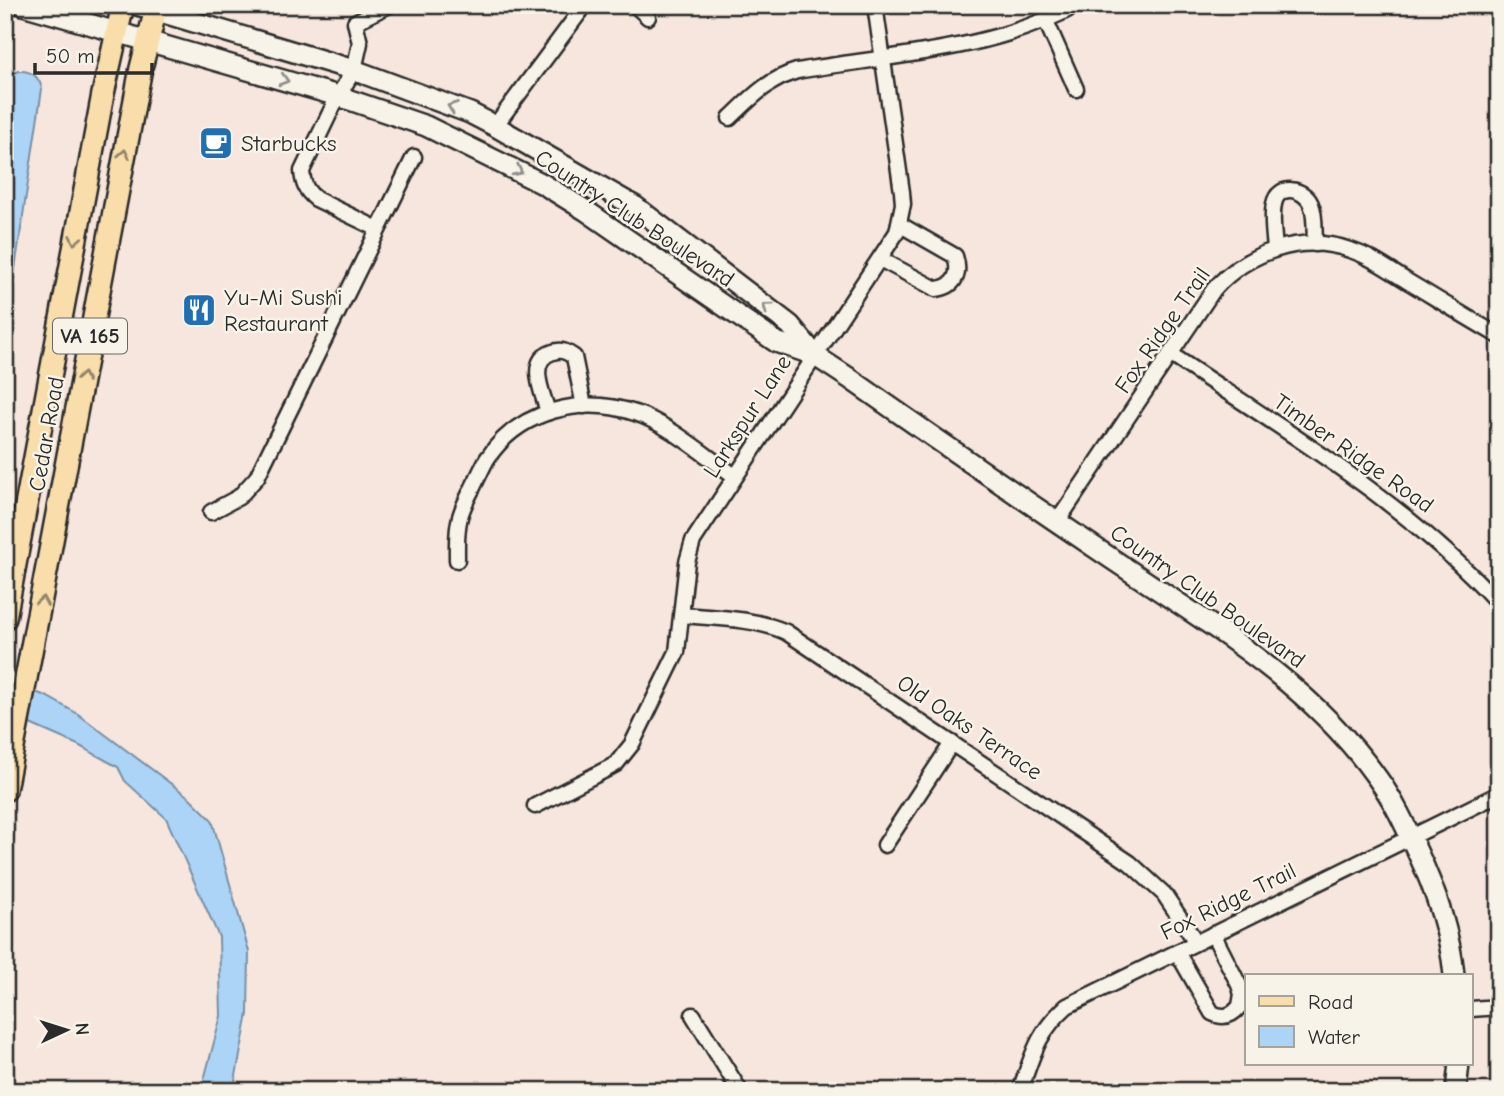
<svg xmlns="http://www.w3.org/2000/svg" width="1504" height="1096" viewBox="0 0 1504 1096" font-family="'Comic Neue',sans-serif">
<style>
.water{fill:#abd4f6;stroke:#7890a5;stroke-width:2}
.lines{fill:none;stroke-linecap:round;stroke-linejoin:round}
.street-casing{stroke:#2b2b2b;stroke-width:19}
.secondary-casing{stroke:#2b2b2b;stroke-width:24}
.primary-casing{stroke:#2b2b2b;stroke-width:26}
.street{stroke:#f7f3e8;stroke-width:14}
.secondary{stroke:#f7f3e8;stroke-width:19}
.primary{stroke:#f9deab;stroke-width:21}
.oneway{stroke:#918f8a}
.oneway2{stroke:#92846b}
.labels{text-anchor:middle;stroke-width:5;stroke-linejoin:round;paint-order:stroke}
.shield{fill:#f7f3e8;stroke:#686764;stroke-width:2}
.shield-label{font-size:21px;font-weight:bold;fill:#2b2b2b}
.poi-label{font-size:23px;fill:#2b2b2b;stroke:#f7f3e8;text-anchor:start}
.street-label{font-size:23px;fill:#2b2b2b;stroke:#f7f3e8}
</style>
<rect width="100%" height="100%" fill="#f7e6dd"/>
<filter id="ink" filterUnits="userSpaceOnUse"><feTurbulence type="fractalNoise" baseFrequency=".0143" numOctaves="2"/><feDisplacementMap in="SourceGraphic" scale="14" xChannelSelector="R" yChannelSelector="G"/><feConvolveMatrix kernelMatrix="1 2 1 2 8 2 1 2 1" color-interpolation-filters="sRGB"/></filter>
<g filter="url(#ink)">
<g class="water">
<path d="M18,71C31,70 39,76 42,89L5,335V88L10,76Z"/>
<polygon points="5,681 46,696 78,714 190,798 212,820 249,952 248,1014 233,1091 201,1091 221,1016 219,937 166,818 125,781 118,767 78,745 5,713"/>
</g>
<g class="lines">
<g class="street-casing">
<g id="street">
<polyline points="635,5 648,17"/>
<polyline points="1046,21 1076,89"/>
<path d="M730,118C751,98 769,79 797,71C892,55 992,51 1077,5"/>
<polyline points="495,126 585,5"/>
<path d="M378,229L316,199C306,191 303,184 302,171L338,96L354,70L360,43L355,22L389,5"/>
<path d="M1275,249C1274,235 1271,218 1274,204C1278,183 1304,188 1311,204C1316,216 1314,231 1315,244"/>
<path d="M880,259L936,289C955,287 961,274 955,256L899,224"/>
<path d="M1170,354C1285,431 1405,501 1499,604"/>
<path d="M548,412C543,394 526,360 553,352C562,349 567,352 574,357L584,406"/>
<polyline points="211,512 239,497 257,477 414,157"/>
<path d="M1057,522L1214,289C1248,252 1301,233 1350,250C1370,256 1389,270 1407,281C1437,299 1468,318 1499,336"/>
<path d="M457,560C457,545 456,531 460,517C463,505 470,494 475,483C479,475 483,466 487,459C519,410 582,395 635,413C669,424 705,456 735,476"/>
<path d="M682,615C716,618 754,618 786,632L1130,863L1164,894L1196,942"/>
<polyline points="535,806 607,769 616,764 632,744 677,652 687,562 693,541 897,232 903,204 902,192 875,5"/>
<polyline points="885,845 952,743"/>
<path d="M1177,952L1212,1013C1224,1019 1232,1016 1240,1006L1242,994L1239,985L1213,934"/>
<polyline points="1471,1009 1499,1007"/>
<polyline points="693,1015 740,1091"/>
<path d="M1020,1091C1033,1054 1037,1033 1067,1006L1499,794"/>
</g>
</g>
<g class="secondary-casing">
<g id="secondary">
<path d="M23,5L338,96L426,126L543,184L585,210L776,342L814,355L849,378C934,438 1020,497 1106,555C1205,622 1308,680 1378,779C1394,801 1405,825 1416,849C1435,889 1450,932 1454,975"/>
<polyline points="137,5 354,70 470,113 495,126 636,207 790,325 814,354"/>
<polyline points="1456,1091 1459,1063"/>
</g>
</g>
<g class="primary-casing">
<g id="primary">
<polyline points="5,618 103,94 123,5"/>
<polyline points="5,790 141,68 157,5"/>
</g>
</g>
<use href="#street" class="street"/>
<use href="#secondary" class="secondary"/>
<use href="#primary" class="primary"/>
</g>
<defs><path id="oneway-chevron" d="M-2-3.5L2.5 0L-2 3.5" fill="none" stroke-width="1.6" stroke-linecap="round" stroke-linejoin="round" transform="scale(1.75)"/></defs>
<g class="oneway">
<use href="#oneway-chevron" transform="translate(284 80) rotate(16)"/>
<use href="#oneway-chevron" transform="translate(452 107) rotate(-160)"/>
<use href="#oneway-chevron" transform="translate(518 171) rotate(27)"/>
<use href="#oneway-chevron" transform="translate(767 307) rotate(-143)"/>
</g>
<g class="oneway2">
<use href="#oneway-chevron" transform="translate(124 154) rotate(-79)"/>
<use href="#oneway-chevron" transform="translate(75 240) rotate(101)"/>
<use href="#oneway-chevron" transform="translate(83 377) rotate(-80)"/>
<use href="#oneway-chevron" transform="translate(42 601) rotate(-80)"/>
</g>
</g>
<defs>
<g id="cafe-square" transform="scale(1.75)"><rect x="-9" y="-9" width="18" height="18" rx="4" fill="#1f6fb2" stroke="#f7f3e8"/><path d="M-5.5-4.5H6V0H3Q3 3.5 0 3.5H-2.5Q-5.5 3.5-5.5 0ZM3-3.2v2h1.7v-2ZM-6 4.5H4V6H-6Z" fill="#fff"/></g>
<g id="restaurant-square" transform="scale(1.75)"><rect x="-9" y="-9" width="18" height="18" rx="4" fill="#1f6fb2" stroke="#f7f3e8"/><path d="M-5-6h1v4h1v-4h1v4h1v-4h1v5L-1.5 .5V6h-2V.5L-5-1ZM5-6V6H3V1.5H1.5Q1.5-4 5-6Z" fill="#fff"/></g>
</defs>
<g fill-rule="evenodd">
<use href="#cafe-square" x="216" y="143"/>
<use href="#restaurant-square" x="199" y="310"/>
</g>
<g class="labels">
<rect class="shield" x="53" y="318.5" width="74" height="35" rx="5"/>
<g class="shield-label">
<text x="90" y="343">VA 165</text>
</g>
<g class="poi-label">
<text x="241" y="151">Starbucks</text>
<text x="224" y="305">Yu-Mi Sushi<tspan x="224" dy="26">Restaurant</tspan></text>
</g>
<g class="street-label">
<text transform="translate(635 218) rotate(33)" y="8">Country Club Boulevard</text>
<text transform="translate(1162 330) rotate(-55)" y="8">Fox Ridge Trail</text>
<text transform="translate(747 416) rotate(-57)" y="8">Larkspur Lane</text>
<text transform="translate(46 434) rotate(-80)" y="8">Cedar Road</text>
<text transform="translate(1354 453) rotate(35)" y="8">Timber Ridge Road</text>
<text transform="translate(1208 596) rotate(35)" y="8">Country Club Boulevard</text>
<text transform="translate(970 727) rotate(34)" y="8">Old Oaks Terrace</text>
<text transform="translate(1228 901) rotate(-26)" y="8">Fox Ridge Trail</text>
</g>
</g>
<rect width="1504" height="1096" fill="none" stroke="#f7f3e8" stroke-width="28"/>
<rect x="14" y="14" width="1476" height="1068" fill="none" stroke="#2b2b2b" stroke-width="2.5" filter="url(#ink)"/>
<rect x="1245" y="974" width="228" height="91" fill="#f7f3e8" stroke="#a5a39c" stroke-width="2"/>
<rect x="1259" y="996" width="35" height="10" fill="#f9deab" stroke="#a5a39c" stroke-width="2"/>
<text x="1308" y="1009" font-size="21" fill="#2b2b2b">Road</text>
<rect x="1259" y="1026" width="35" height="21" fill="#abd4f6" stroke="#a5a39c" stroke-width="2"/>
<text x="1308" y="1044" font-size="21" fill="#2b2b2b">Water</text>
<g transform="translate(66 1030) rotate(86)" stroke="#f7f3e8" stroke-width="5" paint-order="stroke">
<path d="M0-5L12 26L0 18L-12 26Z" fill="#2b2b2b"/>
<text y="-10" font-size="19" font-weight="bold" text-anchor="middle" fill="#2b2b2b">N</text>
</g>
<path d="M35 63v10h117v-10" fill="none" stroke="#2b2b2b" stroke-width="3.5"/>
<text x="46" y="63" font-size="21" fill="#2b2b2b" stroke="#f7f3e8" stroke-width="5" paint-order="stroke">50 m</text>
</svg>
